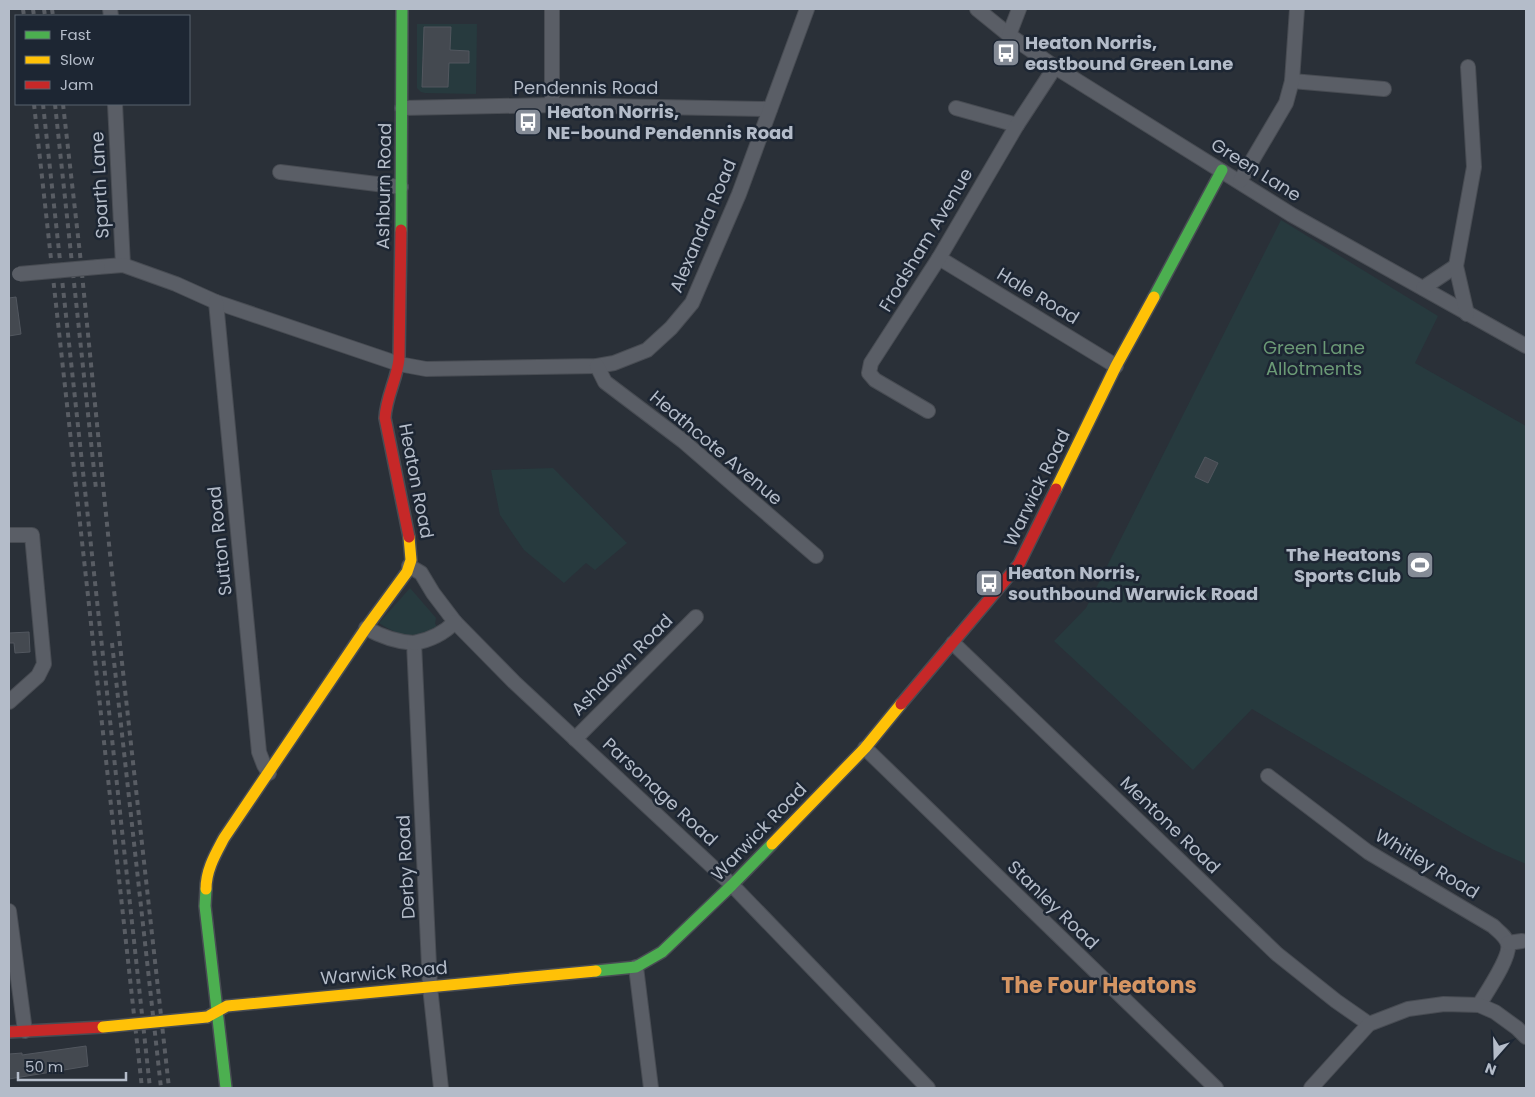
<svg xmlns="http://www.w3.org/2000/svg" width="1535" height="1097" viewBox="0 0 1535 1097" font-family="Poppins,sans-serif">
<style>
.green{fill:#273a3e;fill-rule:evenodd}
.building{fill:#444950;stroke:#52575f}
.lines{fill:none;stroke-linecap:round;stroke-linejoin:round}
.street-casing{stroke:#484c53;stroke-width:16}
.fast-casing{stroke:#484c53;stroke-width:14}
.slow-casing{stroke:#484c53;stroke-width:14}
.jam-casing{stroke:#484c53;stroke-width:14}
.street{stroke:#5a5e66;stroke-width:14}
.fast{stroke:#4caf50;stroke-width:11}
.slow{stroke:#ffc107;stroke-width:11}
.jam{stroke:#c62828;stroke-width:11}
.rail{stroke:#595d64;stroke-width:4;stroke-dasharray:5 5;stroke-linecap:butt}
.street-bridge-casing{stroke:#484c53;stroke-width:16;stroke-linecap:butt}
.slow-bridge-casing{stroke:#484c53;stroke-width:14;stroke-linecap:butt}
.street-bridge{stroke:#5a5e66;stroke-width:14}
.slow-bridge{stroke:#ffc107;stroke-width:11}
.labels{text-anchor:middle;stroke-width:5;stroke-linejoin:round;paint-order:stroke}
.poi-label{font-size:18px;font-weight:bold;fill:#b4bcc9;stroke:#1d2633;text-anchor:start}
.street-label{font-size:18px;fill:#b4bcc9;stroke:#1d2633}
.park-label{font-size:18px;fill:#6b9a76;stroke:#1d2633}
.district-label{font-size:22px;font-weight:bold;fill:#d59563;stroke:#1d2633}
</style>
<rect width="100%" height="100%" fill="#2a3038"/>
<g class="green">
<path d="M417,24H477L476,94L425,93L421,92L417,88ZM424,27H451V34H444L443,48H450V54L424,53ZM422,59H449V66H442L443,80H448V87H422Z"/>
<polygon points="1281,220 1438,316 1415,363 1526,426 1526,864 1494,850 1462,833 1252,709 1193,770 1054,641 1086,608"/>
<polygon points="553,468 627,543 595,570 586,563 564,583 524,550 500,515 491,470"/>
<path d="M410,588L436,618L435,624L438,627C420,642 396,635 379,623Z"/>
</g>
<g class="building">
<polygon points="424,27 451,27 450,50 469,51 469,63 449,63 448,87 422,87"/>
<polygon points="16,297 21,334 9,336 9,298"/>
<polygon points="1205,457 1218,463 1208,483 1195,477"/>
<polygon points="29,632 30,652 15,653 14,643 9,643 9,633"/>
<polygon points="86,1046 88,1066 9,1079 9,1054 22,1053 22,1055"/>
</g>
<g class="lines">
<g class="street-casing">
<g id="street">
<polyline points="110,9 111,16"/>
<polyline points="552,9 552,105"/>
<polyline points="977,9 1009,35 1055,67 1292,215 1526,346"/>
<polyline points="1009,35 1019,9"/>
<polyline points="1292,81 1384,89"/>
<polyline points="115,104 123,265"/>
<polyline points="402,108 552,105 770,109"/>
<polyline points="956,108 1017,125"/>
<polyline points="280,172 401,187"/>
<polyline points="1240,181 1286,103 1292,81 1297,9"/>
<polyline points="939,258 1116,366"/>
<polyline points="98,267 123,265 176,284 216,302 399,364 426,369 597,366 614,363 647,350 671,328 692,303 739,194 807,9"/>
<polyline points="1423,288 1456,266"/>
<polyline points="216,302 259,752 264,765 269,773"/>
<polyline points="1467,314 1456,266 1474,167 1468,67"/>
<polyline points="597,366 605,382 683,441 816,556"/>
<polyline points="928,411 875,380 869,373 871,363 939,258 1017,125 1055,67"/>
<polyline points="9,535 32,535 44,664 38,676 9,702"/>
<polyline points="409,566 421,573 433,593 455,622 514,682 732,885 928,1088"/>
<path d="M366,628C382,637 397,642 414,643L430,987L441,1088"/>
<path d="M414,643C431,640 444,633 455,622"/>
<polyline points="953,643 1277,954 1336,1001 1369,1024"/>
<polyline points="575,739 696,617"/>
<polyline points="865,748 1216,1088"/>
<path d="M1268,776L1368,852L1493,926C1498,931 1506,936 1508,944C1511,957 1486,993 1479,1005"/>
<polyline points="9,911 25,1031"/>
<polyline points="1508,943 1522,941"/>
<polyline points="636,967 651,1088"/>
<polyline points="1311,1088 1369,1024 1408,1009 1444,1004 1479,1005 1495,1012 1517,1028 1526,1037"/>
</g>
</g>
<g class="fast-casing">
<g id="fast">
<polyline points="401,230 402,9"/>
<polyline points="1154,297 1222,170"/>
<polyline points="206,889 205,906 226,1088"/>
<polyline points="596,971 636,967 662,952 732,885 772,844"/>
</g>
</g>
<g class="slow-casing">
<g id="slow">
<polyline points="1056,489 1116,366 1154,297"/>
<polyline points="772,844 865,748 901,704"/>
<path d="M206,889C206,870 215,855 224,838L366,628L407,572L411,560L409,537"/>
<polyline points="207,1017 227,1006 596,971"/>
</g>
</g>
<g class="jam-casing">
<g id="jam">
<path d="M401,230L399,359C397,379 386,397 385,418L409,537"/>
<polyline points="901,704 1019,564 1056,489"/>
<polyline points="9,1032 103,1027"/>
</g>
</g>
<use href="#street" class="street"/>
<use href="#fast" class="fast"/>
<use href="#slow" class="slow"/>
<use href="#jam" class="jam"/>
<g class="rail">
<polyline points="23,9 24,16"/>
<polyline points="33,9 34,16"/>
<polyline points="44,9 45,16"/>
<polyline points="52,9 53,16"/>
<polyline points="34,104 142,1088"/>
<polyline points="43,104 150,1088"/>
<polyline points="55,104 96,489"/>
<polyline points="63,104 80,254 110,554 169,1088"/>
<polyline points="112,643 161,1088"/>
</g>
<g class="street-bridge-casing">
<polyline id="street-bridge" points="19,274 98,267"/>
</g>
<g class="slow-bridge-casing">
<polyline id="slow-bridge" points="103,1027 207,1017"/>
</g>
<use href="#street-bridge" class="street-bridge"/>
<use href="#slow-bridge" class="slow-bridge"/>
</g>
<defs>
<g id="bus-square" transform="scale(1.4375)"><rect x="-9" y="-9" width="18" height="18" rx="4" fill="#848b96" stroke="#1d2633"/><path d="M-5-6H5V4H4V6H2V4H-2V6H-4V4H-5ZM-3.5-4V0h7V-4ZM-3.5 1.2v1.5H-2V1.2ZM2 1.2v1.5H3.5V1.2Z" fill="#fff"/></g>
<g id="stadium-square" transform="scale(1.4375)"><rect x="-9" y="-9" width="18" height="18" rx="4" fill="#848b96" stroke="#1d2633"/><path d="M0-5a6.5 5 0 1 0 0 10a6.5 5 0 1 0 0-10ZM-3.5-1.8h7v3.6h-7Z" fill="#fff"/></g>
</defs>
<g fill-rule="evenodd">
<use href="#bus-square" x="1006" y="53"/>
<use href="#bus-square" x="528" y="122"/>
<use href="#stadium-square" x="1420" y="565"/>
<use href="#bus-square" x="989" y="583"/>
</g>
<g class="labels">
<g class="poi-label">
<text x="1025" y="49">Heaton Norris,<tspan x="1025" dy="21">eastbound Green Lane</tspan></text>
<text x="547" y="118">Heaton Norris,<tspan x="547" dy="21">NE-bound Pendennis Road</tspan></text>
<text x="1401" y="561" text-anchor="end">The Heatons<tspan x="1401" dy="21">Sports Club</tspan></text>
<text x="1008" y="579">Heaton Norris,<tspan x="1008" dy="21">southbound Warwick Road</tspan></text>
</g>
<g class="street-label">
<text x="586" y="94">Pendennis Road</text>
<text transform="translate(1256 170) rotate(32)" y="6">Green Lane</text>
<text transform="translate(100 185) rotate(-93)" y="6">Sparth Lane</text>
<text transform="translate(384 186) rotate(-89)" y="6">Ashburn Road</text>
<text transform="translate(703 226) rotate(-67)" y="6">Alexandra Road</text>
<text transform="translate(926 240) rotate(-59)" y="6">Frodsham Avenue</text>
<text transform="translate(1038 296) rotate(31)" y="6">Hale Road</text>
<text transform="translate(716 448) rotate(40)" y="6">Heathcote Avenue</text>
<text transform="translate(416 481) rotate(79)" y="6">Heaton Road</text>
<text transform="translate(1037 488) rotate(-64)" y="6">Warwick Road</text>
<text transform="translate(220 541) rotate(-96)" y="6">Sutton Road</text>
<text transform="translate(622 665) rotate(-45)" y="6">Ashdown Road</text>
<text transform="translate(660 792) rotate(43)" y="6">Parsonage Road</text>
<text transform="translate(1170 825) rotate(44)" y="6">Mentone Road</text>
<text transform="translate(759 832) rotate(-46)" y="6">Warwick Road</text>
<text transform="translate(1427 864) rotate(31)" y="6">Whitley Road</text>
<text transform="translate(406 867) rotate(-93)" y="6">Derby Road</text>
<text transform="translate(1053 905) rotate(44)" y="6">Stanley Road</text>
<text transform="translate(384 973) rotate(-5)" y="6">Warwick Road</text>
</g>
<g class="park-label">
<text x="1314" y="354">Green Lane<tspan x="1314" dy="21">Allotments</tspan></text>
</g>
<g class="district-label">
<text x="1099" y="993">The Four Heatons</text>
</g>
</g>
<rect width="1535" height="1097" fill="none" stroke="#b4bcc9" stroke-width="20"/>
<rect x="15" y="15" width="175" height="90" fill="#1d2633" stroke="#59626f"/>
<rect x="25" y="31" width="25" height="8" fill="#4caf50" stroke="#59626f"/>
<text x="60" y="40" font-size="15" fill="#b4bcc9">Fast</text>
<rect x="25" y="56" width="25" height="8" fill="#ffc107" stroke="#59626f"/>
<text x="60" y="65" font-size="15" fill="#b4bcc9">Slow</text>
<rect x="25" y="81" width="25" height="8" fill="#c62828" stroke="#59626f"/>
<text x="60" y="90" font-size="15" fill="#b4bcc9">Jam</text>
<g transform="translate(1495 1057) rotate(200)" stroke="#1d2633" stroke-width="4" paint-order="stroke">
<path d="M0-4L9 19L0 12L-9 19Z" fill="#b4bcc9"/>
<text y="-8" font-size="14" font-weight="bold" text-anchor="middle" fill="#b4bcc9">N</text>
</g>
<path d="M18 1072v8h108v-8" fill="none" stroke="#b4bcc9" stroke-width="2.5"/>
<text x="25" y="1072" font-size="15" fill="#b4bcc9" stroke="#1d2633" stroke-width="4" paint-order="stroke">50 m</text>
</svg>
